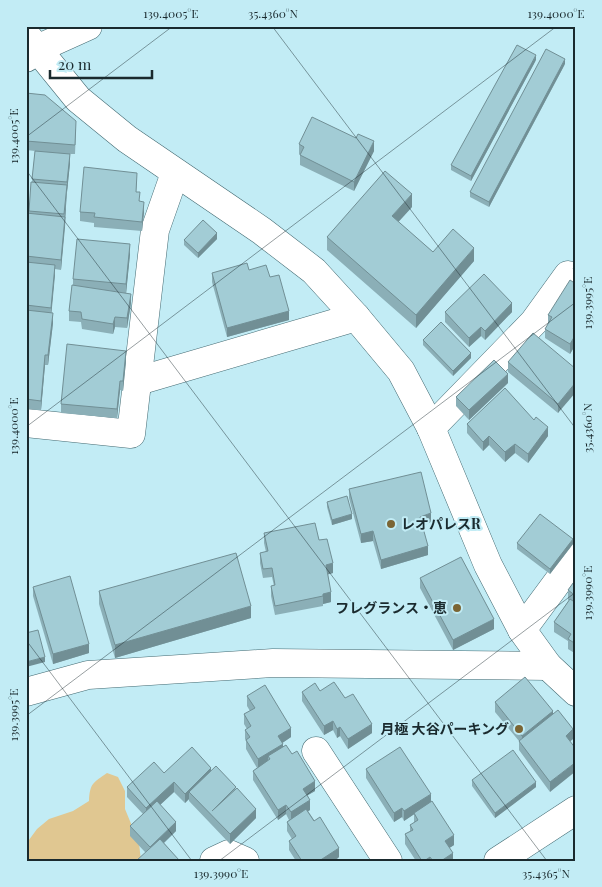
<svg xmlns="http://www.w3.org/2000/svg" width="602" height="887" viewBox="0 0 602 887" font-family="'Playfair Display','Noto Sans JP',serif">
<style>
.green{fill:#e0c791}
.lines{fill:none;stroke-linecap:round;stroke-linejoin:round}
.minor-casing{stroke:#436a72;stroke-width:29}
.minor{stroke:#fff;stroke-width:28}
.wall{fill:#8bafb7}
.shaded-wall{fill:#718f95}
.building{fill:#a2ccd5;stroke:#718f95}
.ticks{fill:none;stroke:#1a2a2e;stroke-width:1;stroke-opacity:0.45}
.poi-dot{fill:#7b6534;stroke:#c2ecf5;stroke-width:2}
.labels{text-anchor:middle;stroke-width:4;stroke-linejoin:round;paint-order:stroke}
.poi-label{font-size:14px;font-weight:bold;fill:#1a2a2e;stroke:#c2ecf5;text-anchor:end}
.neatline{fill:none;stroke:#1a2a2e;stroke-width:2}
.ticks-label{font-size:12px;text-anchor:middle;fill:#1a2a2e}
</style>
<rect width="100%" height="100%" fill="#c2ecf5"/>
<path class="green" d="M107,773L118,777L125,791V809L139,843L141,861H26V844L37,829L49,819L73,811L89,801C90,783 93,783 107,773Z"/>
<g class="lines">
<g class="minor-casing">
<g id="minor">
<polyline points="26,35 78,99 127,139 262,231 314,271 356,317 401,371 431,428 488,565 522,630 548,666 576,692"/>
<polyline points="26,58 37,49 88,26"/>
<polyline points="138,381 356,317"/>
<polyline points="26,423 131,434 155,230 175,173"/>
<polyline points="431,428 534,322 568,275"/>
<polyline points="522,630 576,557"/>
<polyline points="26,692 88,675 273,663 548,666"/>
<polyline points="316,751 388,861"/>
<polyline points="214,861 229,854 245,861"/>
<polyline points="498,861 576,810"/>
</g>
</g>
<use href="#minor" class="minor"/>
</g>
<g class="wall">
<polygon points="536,60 471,181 451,170 451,165"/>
<polygon points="565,64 489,207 470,197 470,192"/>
<polygon points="26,93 76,130 75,154 70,154 70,163 67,192 61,270 55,269 51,313 53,323 48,365 45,365 41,410 26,409 26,213 29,213 35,151 26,150"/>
<polygon points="299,144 374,151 354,191 300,165 300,155 299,154"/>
<polygon points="137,182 136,192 144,212 142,231 94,227 94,223 80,221 80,212"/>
<polygon points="412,207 398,222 433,252 474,261 416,328 327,250 327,237"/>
<polygon points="217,239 198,258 184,245 184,240"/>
<polygon points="130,254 126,293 131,303 127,328 115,327 113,334 82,329 81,322 69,321 69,311 73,285 73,279"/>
<polygon points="576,264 576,281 573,279 573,269"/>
<polygon points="249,270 270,277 289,320 227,337 212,282 212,273"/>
<polygon points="576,284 576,344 570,354 545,338 545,329 548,324 548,315"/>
<polygon points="445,312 512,312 485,340 481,336 469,347 445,322"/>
<polygon points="423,340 471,358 453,376 423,345"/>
<polygon points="126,361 123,391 120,390 117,418 61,413 61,404"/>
<polygon points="508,362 576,369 558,413 508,372"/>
<polygon points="508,383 469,420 456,406 456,397"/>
<polygon points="467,424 548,436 528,463 515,453 505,462 489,445 483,451 467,433"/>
<polygon points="349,489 431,522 422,526 428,555 381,569 373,541 361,543 349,498"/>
<polygon points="327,502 352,519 332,525 327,507"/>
<polygon points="264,533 319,540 333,573 328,574 331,602 323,604 323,606 275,615 271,596 271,586 274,586 272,577 263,578 260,563 260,553 266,552 264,543"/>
<polygon points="517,543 573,544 550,574 517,549"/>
<polygon points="420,578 494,629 453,650 420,588"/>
<polygon points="576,579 576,654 568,649 568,641 554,632 554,622 569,600 568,600 568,590"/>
<polygon points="33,587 89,653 53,664 33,596"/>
<polygon points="99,591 251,618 115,658 99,604"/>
<polygon points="320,691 345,698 372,733 348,749 340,736 337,738 333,730 324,735 302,701 302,692"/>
<polygon points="247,696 291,737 282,743 283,747 315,791 308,795 310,810 308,811 339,857 335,861 296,861 289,850 289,841 292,839 287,831 287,822 289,820 286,814 278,820 253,780 253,771 257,768 246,749 246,741 245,739 245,730 247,729 244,724 244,714 250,711 247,706"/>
<polygon points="495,702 553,713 573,739 570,741 550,792 519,750 519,741 495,712"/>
<polygon points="366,769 431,802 454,845 449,848 453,861 416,861 405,844 405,834 410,831 410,825 414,823 414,814 404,821 402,817 394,822 366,778"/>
<polygon points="211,771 236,789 256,818 230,844 189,801 189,799 185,803 174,792 160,805 176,831 164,843 179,861 145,852 130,836 130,826 143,814 127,797 127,787 164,773"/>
<polygon points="472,780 536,787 495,818 472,786"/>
</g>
<g class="shaded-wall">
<polygon points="536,55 536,60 471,181 471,176"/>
<polygon points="565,59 565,64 489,207 489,202"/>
<polygon points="374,141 374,151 354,191 354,182"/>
<polygon points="70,154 70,163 67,192 67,182"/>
<polygon points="67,185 65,227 61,270 61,260"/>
<polygon points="412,194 412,207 392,229 392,216"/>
<polygon points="144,202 144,212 142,231 142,222"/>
<polygon points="217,233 217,239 198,258 198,253"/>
<polygon points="130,244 130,254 126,294 126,284"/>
<polygon points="474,248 474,261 416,328 416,315"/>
<polygon points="55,265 55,275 51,318 51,308"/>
<polygon points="131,294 131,303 127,328 127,318"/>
<polygon points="512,303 512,312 485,340 485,331"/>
<polygon points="289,311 289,320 227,337 227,328"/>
<polygon points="53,313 53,323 48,365 48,355"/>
<polygon points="115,317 115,327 113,334 113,324"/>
<polygon points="481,327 481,336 469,347 469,338"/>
<polygon points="576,334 576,344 570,354 570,344"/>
<polygon points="126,351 126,361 123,391 123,381"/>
<polygon points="471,353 471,358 453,376 453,371"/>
<polygon points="45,355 45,365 41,410 41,401"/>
<polygon points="508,374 508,383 469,420 469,410"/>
<polygon points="120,381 120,390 117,418 117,409"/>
<polygon points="576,382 576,392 558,413 558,404"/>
<polygon points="548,427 548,436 528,463 528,454"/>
<polygon points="489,436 489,445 483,451 483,442"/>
<polygon points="515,444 515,453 505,462 505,452"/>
<polygon points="431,513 431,522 420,527 420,517"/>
<polygon points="352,514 352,519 332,525 332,520"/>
<polygon points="373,531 373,541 361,543 361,534"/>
<polygon points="573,539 573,544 550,574 550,569"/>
<polygon points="428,546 428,555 381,569 381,560"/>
<polygon points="333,563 333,573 326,575 326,565"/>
<polygon points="331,592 331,602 323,604 323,594"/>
<polygon points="251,606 251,618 115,658 115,645"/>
<polygon points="494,619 494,629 453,650 453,640"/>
<polygon points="89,644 89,653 53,664 53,654"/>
<polygon points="45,657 45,662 26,667 26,662"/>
<polygon points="553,711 553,720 522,746 522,736"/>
<polygon points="333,721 333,730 324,735 324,726"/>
<polygon points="372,724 372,733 348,749 348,739"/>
<polygon points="340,727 340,736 337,738 337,729"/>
<polygon points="291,728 291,737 278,746 278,736"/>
<polygon points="573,729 573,739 566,745 566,736"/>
<polygon points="283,744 283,754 270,759 268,756 268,763 258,769 258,759"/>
<polygon points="576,762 576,771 550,792 550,782"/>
<polygon points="211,768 211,778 189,792 189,799 185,803 185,794"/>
<polygon points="315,781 315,791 303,798 303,789"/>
<polygon points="174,782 174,792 146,818 146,808"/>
<polygon points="536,782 536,787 495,818 495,813"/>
<polygon points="431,794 431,803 404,821 404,811"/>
<polygon points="310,800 310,810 291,822 291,812"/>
<polygon points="286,805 286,814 278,820 278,810"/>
<polygon points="402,808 402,817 394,822 394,813"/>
<polygon points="256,809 256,818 230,844 230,834"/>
<polygon points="176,822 176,831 150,856 150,847"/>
<polygon points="454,835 454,845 445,851 445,841"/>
<polygon points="339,848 339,857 334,861 319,861"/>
<polygon points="453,853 453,861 441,861"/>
<polygon points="430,857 430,861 424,861"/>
</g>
<g class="building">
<polygon points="517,45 536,55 471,176 451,165"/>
<polygon points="546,49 565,59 489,202 470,192"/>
<polygon points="26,93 45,95 76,121 75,145 26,141"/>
<polygon points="312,117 356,138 358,134 374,141 354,182 300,155 304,147 299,144"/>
<polygon points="35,151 70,154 67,182 32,179"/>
<polygon points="84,167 137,173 136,192 140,192 139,201 144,202 142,222 94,217 95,213 80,212"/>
<polygon points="385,171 412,194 392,216 433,252 453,229 474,248 416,315 327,237"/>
<polygon points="31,182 67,185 64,214 29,211"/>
<polygon points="26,213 65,217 61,260 26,256"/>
<polygon points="203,220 217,233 198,253 184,240"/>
<polygon points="77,239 130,244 126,284 73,279"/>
<polygon points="26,262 55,265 51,308 26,305"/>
<polygon points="247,263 249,270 266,265 270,277 279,275 289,311 227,328 212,273"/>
<polygon points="576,264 576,271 573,269"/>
<polygon points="484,274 512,303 485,331 481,327 469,338 445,312"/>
<polygon points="570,280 576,284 576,334 570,344 545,329 552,317 548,315"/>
<polygon points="72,285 131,294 127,318 115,317 113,324 82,319 81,312 69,311"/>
<polygon points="26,310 53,313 48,355 45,355 41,401 26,399"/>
<polygon points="441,322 471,353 453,371 423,340"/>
<polygon points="533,333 576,369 576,382 558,404 508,362"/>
<polygon points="67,344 126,351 123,381 120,381 117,409 61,404"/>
<polygon points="494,360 508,374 469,410 456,397"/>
<polygon points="505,388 534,420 536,417 548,427 528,454 515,444 505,452 489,436 483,442 467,424"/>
<polygon points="421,472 431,513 420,517 428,546 381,560 373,531 361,534 349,489"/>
<polygon points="347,496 352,514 332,520 327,502"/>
<polygon points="540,514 573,539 550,569 517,543"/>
<polygon points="315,523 319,540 327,539 333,563 326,565 331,592 323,594 323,596 275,606 271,586 275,585 272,568 263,569 260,553 268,551 264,533"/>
<polygon points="236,553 251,606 115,645 99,591"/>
<polygon points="461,557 494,619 453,640 420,578"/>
<polygon points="70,576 89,644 53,654 33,587"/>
<polygon points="576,579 576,596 568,590"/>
<polygon points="570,599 576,603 576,644 568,639 571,634 554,622"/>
<polygon points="38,630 45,657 26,662 26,633"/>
<polygon points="525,677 553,711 522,736 495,702"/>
<polygon points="334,682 345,698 353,694 372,724 348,739 340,727 337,729 333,721 324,726 302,692 315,683 320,691"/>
<polygon points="265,685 291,728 278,736 283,744 258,759 246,740 250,737 245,730 251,726 244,714 255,708 247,696"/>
<polygon points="558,710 573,729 566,736 576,749 576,762 550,782 519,741"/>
<polygon points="286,745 292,754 297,751 315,781 303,789 310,800 291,812 286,805 278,810 253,771 270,759 268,756"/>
<polygon points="192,747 211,768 185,794 174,782 146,808 127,787 154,762 164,773"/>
<polygon points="400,747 431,794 404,811 402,808 394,813 366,769"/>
<polygon points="513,750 536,782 495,813 472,780"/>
<polygon points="216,766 236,787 212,811 237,788 256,809 230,834 189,792"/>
<polygon points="157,801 176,822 150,847 130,826"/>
<polygon points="432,801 454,835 445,841 453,853 441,861 433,861 430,857 424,861 422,861 405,834 413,830 410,825 418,820 414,813"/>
<polygon points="306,809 314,821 320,817 339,848 319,861 302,861 289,841 296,836 287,822"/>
<polygon points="160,839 179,860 178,861 136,861"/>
</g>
<path class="ticks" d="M272,26L576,429M26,137L173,26M26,170L547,861M26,427L557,26M26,640L192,861M26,716L576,302M219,861L576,592"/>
<g class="poi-dot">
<circle cx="391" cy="524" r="5"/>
<circle cx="457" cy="608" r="5"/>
<circle cx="519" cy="729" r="5"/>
</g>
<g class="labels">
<g class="poi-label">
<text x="401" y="529" text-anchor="start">レオパレスR</text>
<text x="447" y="613">フレグランス・恵</text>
<text x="509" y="734">月極 大谷パーキング</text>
</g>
</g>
<rect width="602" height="887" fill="none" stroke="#c2ecf5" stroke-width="55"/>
<path d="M50 70v8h102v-8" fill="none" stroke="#1a2a2e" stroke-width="2.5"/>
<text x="58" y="70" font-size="15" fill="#1a2a2e" stroke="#c2ecf5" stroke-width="4" paint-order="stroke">20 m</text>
<rect x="28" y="28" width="546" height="832" class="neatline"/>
<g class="ticks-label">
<text x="171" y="18">139.4005°E</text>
<text x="273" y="18">35.4360°N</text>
<text x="556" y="18">139.4000°E</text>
<text transform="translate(14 136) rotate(-90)" y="4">139.4005°E</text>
<text transform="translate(588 303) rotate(-90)" y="4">139.3995°E</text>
<text transform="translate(14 426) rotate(-90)" y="4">139.4000°E</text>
<text transform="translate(588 428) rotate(-90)" y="4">35.4360°N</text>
<text transform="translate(588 593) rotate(-90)" y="4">139.3990°E</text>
<text transform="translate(14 715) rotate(-90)" y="4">139.3995°E</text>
<text x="221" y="878">139.3990°E</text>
<text x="546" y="878">35.4365°N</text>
</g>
</svg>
